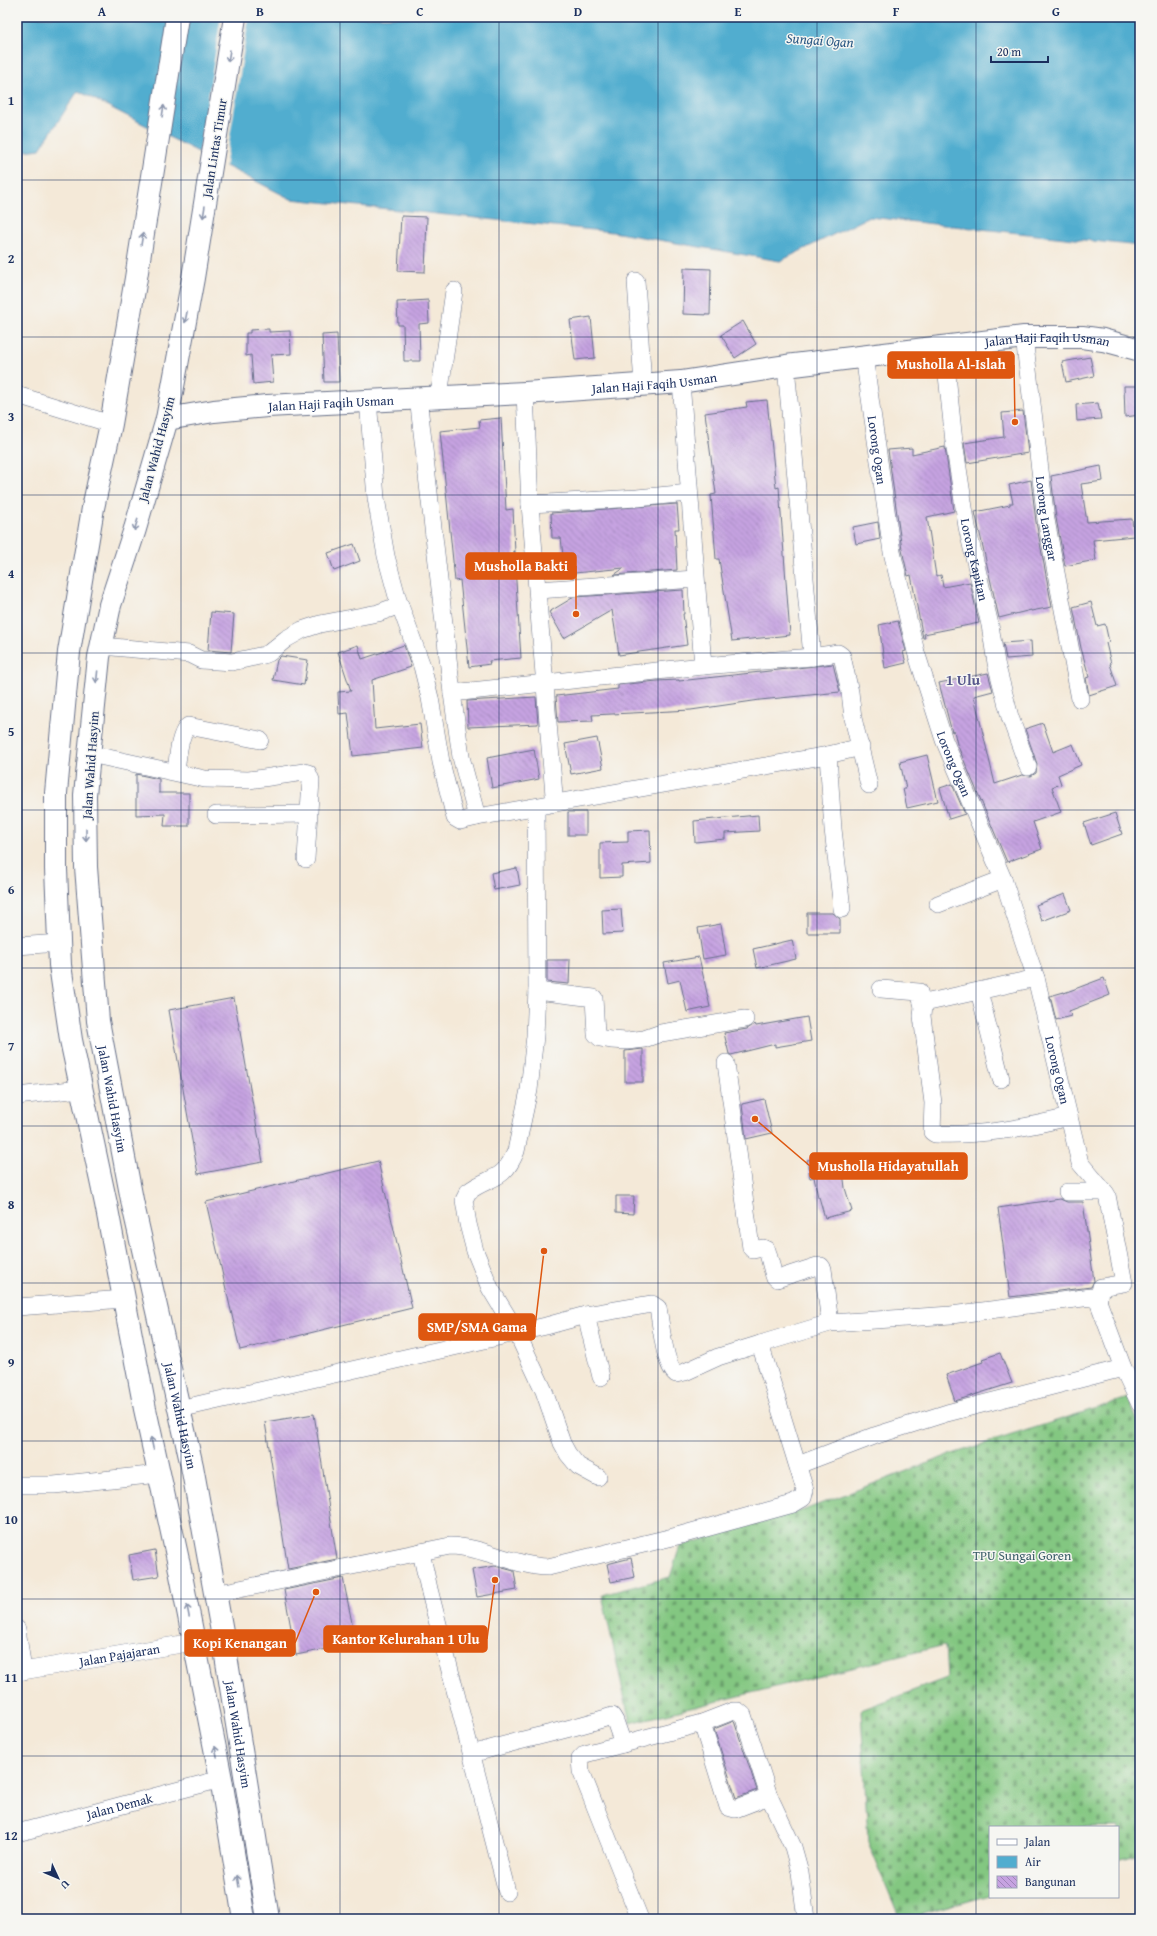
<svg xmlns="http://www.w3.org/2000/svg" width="1157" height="1936" viewBox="0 0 1157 1936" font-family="'Gentium Book Plus',serif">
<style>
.cemetery{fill:url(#cemetery-stones);stroke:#4f7b70}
.water{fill:#51adcf;stroke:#366e96}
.pier{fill:#f4e9d8}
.building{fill:url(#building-back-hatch)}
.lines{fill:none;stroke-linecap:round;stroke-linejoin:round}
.street-casing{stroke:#677089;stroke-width:18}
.secondary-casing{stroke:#677089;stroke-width:24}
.highway-casing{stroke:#677089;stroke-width:24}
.street{stroke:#fff;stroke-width:17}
.secondary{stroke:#fff;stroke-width:22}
.highway{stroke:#fff;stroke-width:22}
.oneway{stroke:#8d97ae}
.grid{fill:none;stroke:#1b2f5e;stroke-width:1;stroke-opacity:0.55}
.labels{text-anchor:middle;stroke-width:3;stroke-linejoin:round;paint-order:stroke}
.street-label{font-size:13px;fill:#1b2f5e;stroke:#f6f6f2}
.park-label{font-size:13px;fill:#3a5d68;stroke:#f6f6f2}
.water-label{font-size:14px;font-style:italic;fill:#2e5b86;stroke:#f6f6f2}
.quarter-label{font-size:15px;font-weight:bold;fill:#57588c;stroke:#f6f6f2}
.leader{fill:none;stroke:#de5710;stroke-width:1.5}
.callout-dot{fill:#de5710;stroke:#f6f6f2;stroke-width:1.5}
.callout{fill:#de5710;stroke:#de5710;stroke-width:1.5}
.callout-label{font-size:14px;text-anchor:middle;font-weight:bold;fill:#fff}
.neatline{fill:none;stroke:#1b2f5e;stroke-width:1.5}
.grid-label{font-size:13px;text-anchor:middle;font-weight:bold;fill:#1b2f5e}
</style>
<defs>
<pattern id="cemetery-stones" width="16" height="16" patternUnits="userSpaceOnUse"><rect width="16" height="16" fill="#83c781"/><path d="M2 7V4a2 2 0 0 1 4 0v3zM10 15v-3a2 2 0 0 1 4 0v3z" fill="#6aa26d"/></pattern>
<pattern id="building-back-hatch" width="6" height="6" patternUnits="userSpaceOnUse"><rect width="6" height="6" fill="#c6a3e1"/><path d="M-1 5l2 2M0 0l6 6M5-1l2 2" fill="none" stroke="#a085ba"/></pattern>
</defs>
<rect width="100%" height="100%" fill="#f6f6f2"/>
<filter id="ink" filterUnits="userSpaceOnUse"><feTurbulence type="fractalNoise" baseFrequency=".025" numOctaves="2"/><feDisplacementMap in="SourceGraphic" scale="8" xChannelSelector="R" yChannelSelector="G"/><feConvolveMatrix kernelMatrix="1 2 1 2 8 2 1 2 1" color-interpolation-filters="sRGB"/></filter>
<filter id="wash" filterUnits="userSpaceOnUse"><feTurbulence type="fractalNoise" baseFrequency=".012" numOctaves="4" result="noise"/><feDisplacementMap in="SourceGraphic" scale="16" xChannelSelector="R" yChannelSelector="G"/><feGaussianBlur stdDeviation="0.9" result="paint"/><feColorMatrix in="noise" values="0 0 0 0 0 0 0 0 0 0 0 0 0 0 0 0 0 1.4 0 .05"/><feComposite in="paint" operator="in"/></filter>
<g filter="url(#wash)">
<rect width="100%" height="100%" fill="#f4e9d8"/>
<polygon class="cemetery" points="1128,1398 1140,1427 1140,1853 1118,1859 1118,1827 990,1827 990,1895 906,1919 900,1919 868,1842 861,1710 947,1678 945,1645 630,1723 602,1595 670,1577 680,1546 804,1510 949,1455"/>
<polygon class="water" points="17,17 1140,17 1140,246 869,217 780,261 613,232 291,199 78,91 40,149 17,152"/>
<polygon class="pier" points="221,17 249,17 225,168 199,155"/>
<g id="blocks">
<g class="building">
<polygon points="401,216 427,217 425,272 398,271"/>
<polygon points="684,268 711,269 710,315 683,314"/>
<polygon points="428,300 429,323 419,324 420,361 404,361 403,325 398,325 397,302"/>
<polygon points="591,317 595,358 575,360 570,320"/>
<polygon points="743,321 756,344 735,358 721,335"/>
<polygon points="269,329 269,332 290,331 291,354 271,355 273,382 253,384 251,355 246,356 246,333 250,333 250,330"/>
<polygon points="337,334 339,382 324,382 322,335"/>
<polygon points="1090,357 1094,376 1066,382 1062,362"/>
<polygon points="1124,386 1140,386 1140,415 1125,417"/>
<polygon points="767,400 776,488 779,487 790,635 732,641 719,559 716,559 711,495 716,494 705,413 747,407 746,402"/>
<polygon points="1098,403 1101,419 1077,421 1076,405"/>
<polygon points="1023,411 1028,453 967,463 964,443 1004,437 1002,413"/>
<polygon points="501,418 506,510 513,509 515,553 514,551 521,658 489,661 490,664 469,667 460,580 455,581 440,431 480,427 479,420"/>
<polygon points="945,447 954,511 927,517 936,576 941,575 943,587 970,582 979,623 924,634 925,638 923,638 911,575 908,576 902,550 888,450 912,448 912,454"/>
<polygon points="1101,466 1103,481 1081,484 1087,522 1132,519 1134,536 1093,540 1096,560 1065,566 1056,518 1051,476"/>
<polygon points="1031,480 1036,522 1052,607 1031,611 1031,610 999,618 975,512 1010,505 1010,503 1013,503 1009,485"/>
<polygon points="677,504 679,529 675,529 677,570 614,575 624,568 565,574 561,538 552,538 551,513"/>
<polygon points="878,522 880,539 856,544 853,527"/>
<polygon points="354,544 360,561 334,571 328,553"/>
<polygon points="683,590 684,614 683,614 687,645 619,655 612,610 564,638 549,612 574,597"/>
<polygon points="1091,602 1097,626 1105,624 1109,642 1106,643 1111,664 1110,664 1117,686 1089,695 1086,678 1089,677 1081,648 1073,607"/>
<polygon points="211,612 234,614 231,652 208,650"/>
<polygon points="898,621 906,651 903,652 906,663 885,668 879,625"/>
<polygon points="1031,641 1032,657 1006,659 1003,643"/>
<polygon points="358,645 362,659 404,645 411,667 372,680 375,729 420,724 423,748 353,756 348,713 339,714 338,692 351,691 338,652"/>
<polygon points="281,656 308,660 304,685 273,680 277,660"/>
<polygon points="833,664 840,692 760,700 691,710 592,715 593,721 558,722 556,696 618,689 618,685 657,681 679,680 679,681"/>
<polygon points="988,673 993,691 974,696 995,784 1022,775 1031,776 1036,773 1037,764 1025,729 1043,723 1053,752 1073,744 1081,765 1058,775 1061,784 1052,787 1061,812 1033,822 1042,849 1007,862 957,744 954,731 952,732 939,683"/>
<polygon points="536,697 538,724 468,727 467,701"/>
<polygon points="597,738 603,768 571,774 565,744"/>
<polygon points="534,749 539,779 492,788 487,758"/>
<polygon points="927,755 938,801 907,808 903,789 906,789 900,762"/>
<polygon points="136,774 159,779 159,793 189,793 189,826 164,826 165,814 136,815"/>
<polygon points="952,784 965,814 949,819 940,788"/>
<rect x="568" y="812" width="18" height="23"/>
<polygon points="1115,813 1122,834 1091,845 1084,823"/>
<polygon points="758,815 759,831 725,833 725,839 695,842 694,821"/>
<polygon points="650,830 651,863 622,865 622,877 600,878 600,843 628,842 628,831"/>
<polygon points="517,868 520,885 494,890 491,873"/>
<polygon points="1065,894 1071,910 1042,921 1036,905"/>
<polygon points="621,909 623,933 603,934 602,910"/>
<polygon points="807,913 833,913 840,919 840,933 807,933"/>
<polygon points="721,924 726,955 703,959 698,928"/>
<polygon points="792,940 796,959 757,968 753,949"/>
<polygon points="699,957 710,1007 687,1012 680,980 668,983 664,963"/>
<polygon points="547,960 570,960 569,984 547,982"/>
<polygon points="1104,978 1110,995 1069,1011 1071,1016 1056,1020 1050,996 1064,992 1064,993"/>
<polygon points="234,998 263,1162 198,1174 169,1010"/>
<polygon points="807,1017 811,1041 775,1047 775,1044 731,1055 729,1054 724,1033 747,1029 755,1024 756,1026"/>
<polygon points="643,1049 643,1082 625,1082 625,1051"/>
<polygon points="764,1099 772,1133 746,1139 742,1104"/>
<polygon points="841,1155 845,1188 852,1211 825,1218 819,1197 818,1197 814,1177 810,1178 807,1160"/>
<polygon points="378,1161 412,1308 240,1350 206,1202"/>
<polygon points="616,1196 634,1196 633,1214 616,1213"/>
<polygon points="1060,1199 1067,1202 1083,1202 1094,1281 1091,1287 1010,1297 998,1208"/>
<polygon points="1000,1353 1012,1383 955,1401 946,1375 983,1362 982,1359"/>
<polygon points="314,1414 337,1559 288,1569 265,1422"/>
<polygon points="155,1550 159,1576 133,1580 129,1555"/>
<polygon points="631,1558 635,1577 611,1582 607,1564"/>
<polygon points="495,1566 514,1571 517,1590 477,1597 472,1570"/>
<polygon points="343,1578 356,1643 296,1655 284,1590"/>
<polygon points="734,1721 757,1790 736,1798 714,1729"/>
</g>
</g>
</g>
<g filter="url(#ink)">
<use href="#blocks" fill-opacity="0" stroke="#677089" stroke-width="1"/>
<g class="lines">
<g class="street-casing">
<g id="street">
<polyline points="636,281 643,385"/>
<path id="s1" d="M1024,337L1046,520L1080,699"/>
<path id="s2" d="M944,346L954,442L967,527L990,625L996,663L1010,717L1028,767"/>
<path id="s3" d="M864,356L892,552L916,652L944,740L1003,879L1027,952L1036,978L1080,1163L1107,1195L1124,1283L1101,1287L1098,1301"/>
<polyline points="681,382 703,666"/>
<polyline points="525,393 530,504 554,795"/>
<polyline points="17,395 111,424"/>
<polyline points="439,396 454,291"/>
<polyline points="418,397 452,693 461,757 477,817 828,755 861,747"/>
<polyline points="368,400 376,498 386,556 398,600 422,666 430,698 441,762 455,818 460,821 477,817"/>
<polyline points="530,504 637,498 689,493"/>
<polyline points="538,590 695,579"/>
<polyline points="102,646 189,654 201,660 232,662 264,655 269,653 286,639 302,630 320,624 378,613 400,605"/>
<polyline points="812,657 838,653 842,656 850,692 853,718 869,785"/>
<polyline points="452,693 703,666 812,657 786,366"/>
<polyline points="90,754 205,779 249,780 304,772 308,773 311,780 306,859"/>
<polyline points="828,755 833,829 842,909"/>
<path d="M176,772C178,759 178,736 188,726L260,740"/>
<path d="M536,808L537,989L535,1036L529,1090L516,1151C503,1183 490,1175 468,1192L464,1200L468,1224L475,1251L490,1288L516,1331L544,1391L562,1443L568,1454L578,1466L598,1477"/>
<polyline points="216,815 308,814"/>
<polyline points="938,904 1003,879"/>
<polyline points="17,946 59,943"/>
<path d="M1036,978L929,1002L923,1006L922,1016L933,1103L932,1132L935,1134C981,1136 1024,1128 1069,1117"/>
<polyline points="881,989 919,992 923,1006"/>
<polyline points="537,991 594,998 596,1034 600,1038 611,1040 627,1041 644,1039 661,1033 745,1019"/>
<polyline points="979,991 1001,1079"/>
<polyline points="726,1063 751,1248 753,1250 763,1248 767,1250 774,1276 777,1279 817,1266 821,1266 823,1269 830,1323"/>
<polyline points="17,1096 80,1089"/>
<polyline points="1067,1192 1105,1192"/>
<polyline points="17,1307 124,1299"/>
<polyline points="586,1315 601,1377"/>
<path d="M179,1409L546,1326L586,1315L652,1304L658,1308C661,1323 664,1365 676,1374L685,1372L718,1357L760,1344"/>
<polyline points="798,1465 874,1436 947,1413 1123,1368 1140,1404"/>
<polyline points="17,1485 54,1485 159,1474"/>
<polyline points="421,1552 429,1589 507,1892"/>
<path d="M215,1594L450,1546C484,1547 514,1566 548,1567L677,1536L793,1504L803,1498L805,1490L760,1344L830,1323L951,1315L1091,1297L1098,1301L1123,1368"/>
<polyline points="17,1629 23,1671"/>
<path id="s4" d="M17,1672L223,1637"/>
<polyline points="702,1723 728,1807 735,1809 769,1796"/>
<path d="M472,1754C518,1740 566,1731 612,1716L615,1721L623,1744"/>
<path id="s5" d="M17,1833L221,1779"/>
<polyline points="640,1919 581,1771 580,1759 585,1754 702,1723 733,1711 738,1711 743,1715 769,1796 793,1847 800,1872 806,1919"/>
</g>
</g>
<g class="secondary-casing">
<g id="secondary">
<path id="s6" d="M167,419L214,411L267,406L525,393L681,382L786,366L1024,337H1082L1103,340L1140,350"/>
</g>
</g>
<g class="highway-casing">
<g id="highway">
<polyline points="177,17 136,278 111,424 93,508 69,652 56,793 56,869 60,965 71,1040 106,1204 145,1409 178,1560 221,1779 244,1919"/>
<path id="s7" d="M235,17L193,278L167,419L135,529L110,605L99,657L85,795L86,867L98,1021L133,1205L192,1466L223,1637L268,1919"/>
</g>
</g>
<use href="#street" class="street"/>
<use href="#secondary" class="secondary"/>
<use href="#highway" class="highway"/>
</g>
<defs><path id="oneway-shaft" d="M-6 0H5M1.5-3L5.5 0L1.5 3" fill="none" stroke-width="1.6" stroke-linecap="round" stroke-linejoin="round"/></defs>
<g class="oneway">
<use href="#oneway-shaft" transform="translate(229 56) rotate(99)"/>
<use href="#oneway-shaft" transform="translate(163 111) rotate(-81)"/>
<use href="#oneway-shaft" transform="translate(204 212) rotate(99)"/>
<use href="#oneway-shaft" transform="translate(142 239) rotate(-81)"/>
<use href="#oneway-shaft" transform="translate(186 317) rotate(101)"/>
<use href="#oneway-shaft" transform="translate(136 525) rotate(107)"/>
<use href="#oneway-shaft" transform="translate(97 677) rotate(96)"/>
<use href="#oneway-shaft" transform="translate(86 835) rotate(90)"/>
<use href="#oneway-shaft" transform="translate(152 1443) rotate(-102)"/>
<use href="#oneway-shaft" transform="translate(188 1611) rotate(-101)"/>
<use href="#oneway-shaft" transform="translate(216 1752) rotate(-101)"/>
<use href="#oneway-shaft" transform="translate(238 1881) rotate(-99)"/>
</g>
</g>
<path class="grid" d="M181,17V1919M340,17V1919M499,17V1919M658,17V1919M817,17V1919M976,17V1919M17,180H1140M17,337H1140M17,495H1140M17,653H1140M17,810H1140M17,968H1140M17,1126H1140M17,1283H1140M17,1441H1140M17,1599H1140M17,1756H1140"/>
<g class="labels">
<g class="street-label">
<text transform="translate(214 148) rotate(-81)" y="5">Jalan Lintas Timur</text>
<text dy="5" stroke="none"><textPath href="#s6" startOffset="885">Jalan Haji Faqih Usman</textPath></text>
<text dy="5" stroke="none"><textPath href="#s6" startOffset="489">Jalan Haji Faqih Usman</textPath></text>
<text dy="5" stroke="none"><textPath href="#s6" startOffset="165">Jalan Haji Faqih Usman</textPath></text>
<text transform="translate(156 449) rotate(-75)" y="5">Jalan Wahid Hasyim</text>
<text dy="5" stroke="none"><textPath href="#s3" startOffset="95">Lorong Ogan</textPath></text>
<text dy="5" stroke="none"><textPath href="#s1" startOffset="183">Lorong Langgar</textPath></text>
<text dy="5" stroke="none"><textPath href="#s2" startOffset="216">Lorong Kapitan</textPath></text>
<text dy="5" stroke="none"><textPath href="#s3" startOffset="419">Lorong Ogan</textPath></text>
<text transform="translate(90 765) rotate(-86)" y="5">Jalan Wahid Hasyim</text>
<text dy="5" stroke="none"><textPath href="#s3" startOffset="743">Lorong Ogan</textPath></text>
<text dy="5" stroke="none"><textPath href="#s7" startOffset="1100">Jalan Wahid Hasyim</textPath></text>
<text dy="5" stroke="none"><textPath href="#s7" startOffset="1424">Jalan Wahid Hasyim</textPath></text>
<text dy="5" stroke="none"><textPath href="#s4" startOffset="104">Jalan Pajajaran</textPath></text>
<text dy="5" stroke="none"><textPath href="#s7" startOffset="1748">Jalan Wahid Hasyim</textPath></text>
<text dy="5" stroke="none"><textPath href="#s5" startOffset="106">Jalan Demak</textPath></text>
</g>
<g class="park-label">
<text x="1022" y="1560">TPU Sungai Goren</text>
</g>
<g class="water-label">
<text transform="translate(820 40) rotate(4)" y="5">Sungai Ogan</text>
</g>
<g class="quarter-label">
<text x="963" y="685">1 Ulu</text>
</g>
</g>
<path class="leader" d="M1015 422L1014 365M576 614L576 566M755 1119L810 1166M544 1251L535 1327M495 1580L487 1639M316 1592L295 1643"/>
<g class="callout-dot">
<circle cx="1015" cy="422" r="4"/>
<circle cx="576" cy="614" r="4"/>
<circle cx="755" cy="1119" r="4"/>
<circle cx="544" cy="1251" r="4"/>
<circle cx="495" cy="1580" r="4"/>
<circle cx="316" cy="1592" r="4"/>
</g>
<g class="callout">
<rect x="888" y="352" width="126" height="26" rx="4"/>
<rect x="466" y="553" width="110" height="26" rx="4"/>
<rect x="810" y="1153" width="157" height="26" rx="4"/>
<rect x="419" y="1314" width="116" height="26" rx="4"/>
<rect x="324" y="1626" width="163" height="26" rx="4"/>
<rect x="185" y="1630" width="110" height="26" rx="4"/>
</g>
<g class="callout-label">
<text x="951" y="369">Musholla Al-Islah</text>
<text x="521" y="571">Musholla Bakti</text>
<text x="888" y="1171">Musholla Hidayatullah</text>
<text x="477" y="1332">SMP/SMA Gama</text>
<text x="406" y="1644">Kantor Kelurahan 1 Ulu</text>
<text x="240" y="1648">Kopi Kenangan</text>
</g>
<rect width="1157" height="1936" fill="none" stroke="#f6f6f2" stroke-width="44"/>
<rect x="989" y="1826" width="130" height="72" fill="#f6f6f2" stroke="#9ea6b7"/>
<rect x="997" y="1839" width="20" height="6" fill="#ffffff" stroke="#9ea6b7"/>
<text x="1025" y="1846" font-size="12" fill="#1b2f5e">Jalan</text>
<rect x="997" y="1856" width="20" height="12" fill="#51adcf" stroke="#9ea6b7"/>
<text x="1025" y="1866" font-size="12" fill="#1b2f5e">Air</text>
<rect x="997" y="1876" width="20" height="12" fill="url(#building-back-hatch)" stroke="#9ea6b7"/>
<text x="1025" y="1886" font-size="12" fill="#1b2f5e">Bangunan</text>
<g transform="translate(58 1878) rotate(134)" stroke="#f6f6f2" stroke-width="3" paint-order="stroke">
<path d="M0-3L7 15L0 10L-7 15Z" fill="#1b2f5e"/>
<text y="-6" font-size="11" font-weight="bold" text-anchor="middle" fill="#1b2f5e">U</text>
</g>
<path d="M991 56v6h57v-6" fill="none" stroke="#1b2f5e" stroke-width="2"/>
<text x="997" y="56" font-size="12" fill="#1b2f5e" stroke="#f6f6f2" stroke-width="3" paint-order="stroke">20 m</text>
<rect x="22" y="22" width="1113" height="1892" class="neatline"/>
<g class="grid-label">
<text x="102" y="16">A</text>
<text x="260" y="16">B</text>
<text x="420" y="16">C</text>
<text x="578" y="16">D</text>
<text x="738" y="16">E</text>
<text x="896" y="16">F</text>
<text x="1056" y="16">G</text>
<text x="11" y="105">1</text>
<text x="11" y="263">2</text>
<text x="11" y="421">3</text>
<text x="11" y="578">4</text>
<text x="11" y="736">5</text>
<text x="11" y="894">6</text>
<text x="11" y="1051">7</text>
<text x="11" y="1209">8</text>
<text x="11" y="1367">9</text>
<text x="11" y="1524">10</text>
<text x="11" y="1682">11</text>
<text x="11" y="1840">12</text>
</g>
</svg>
